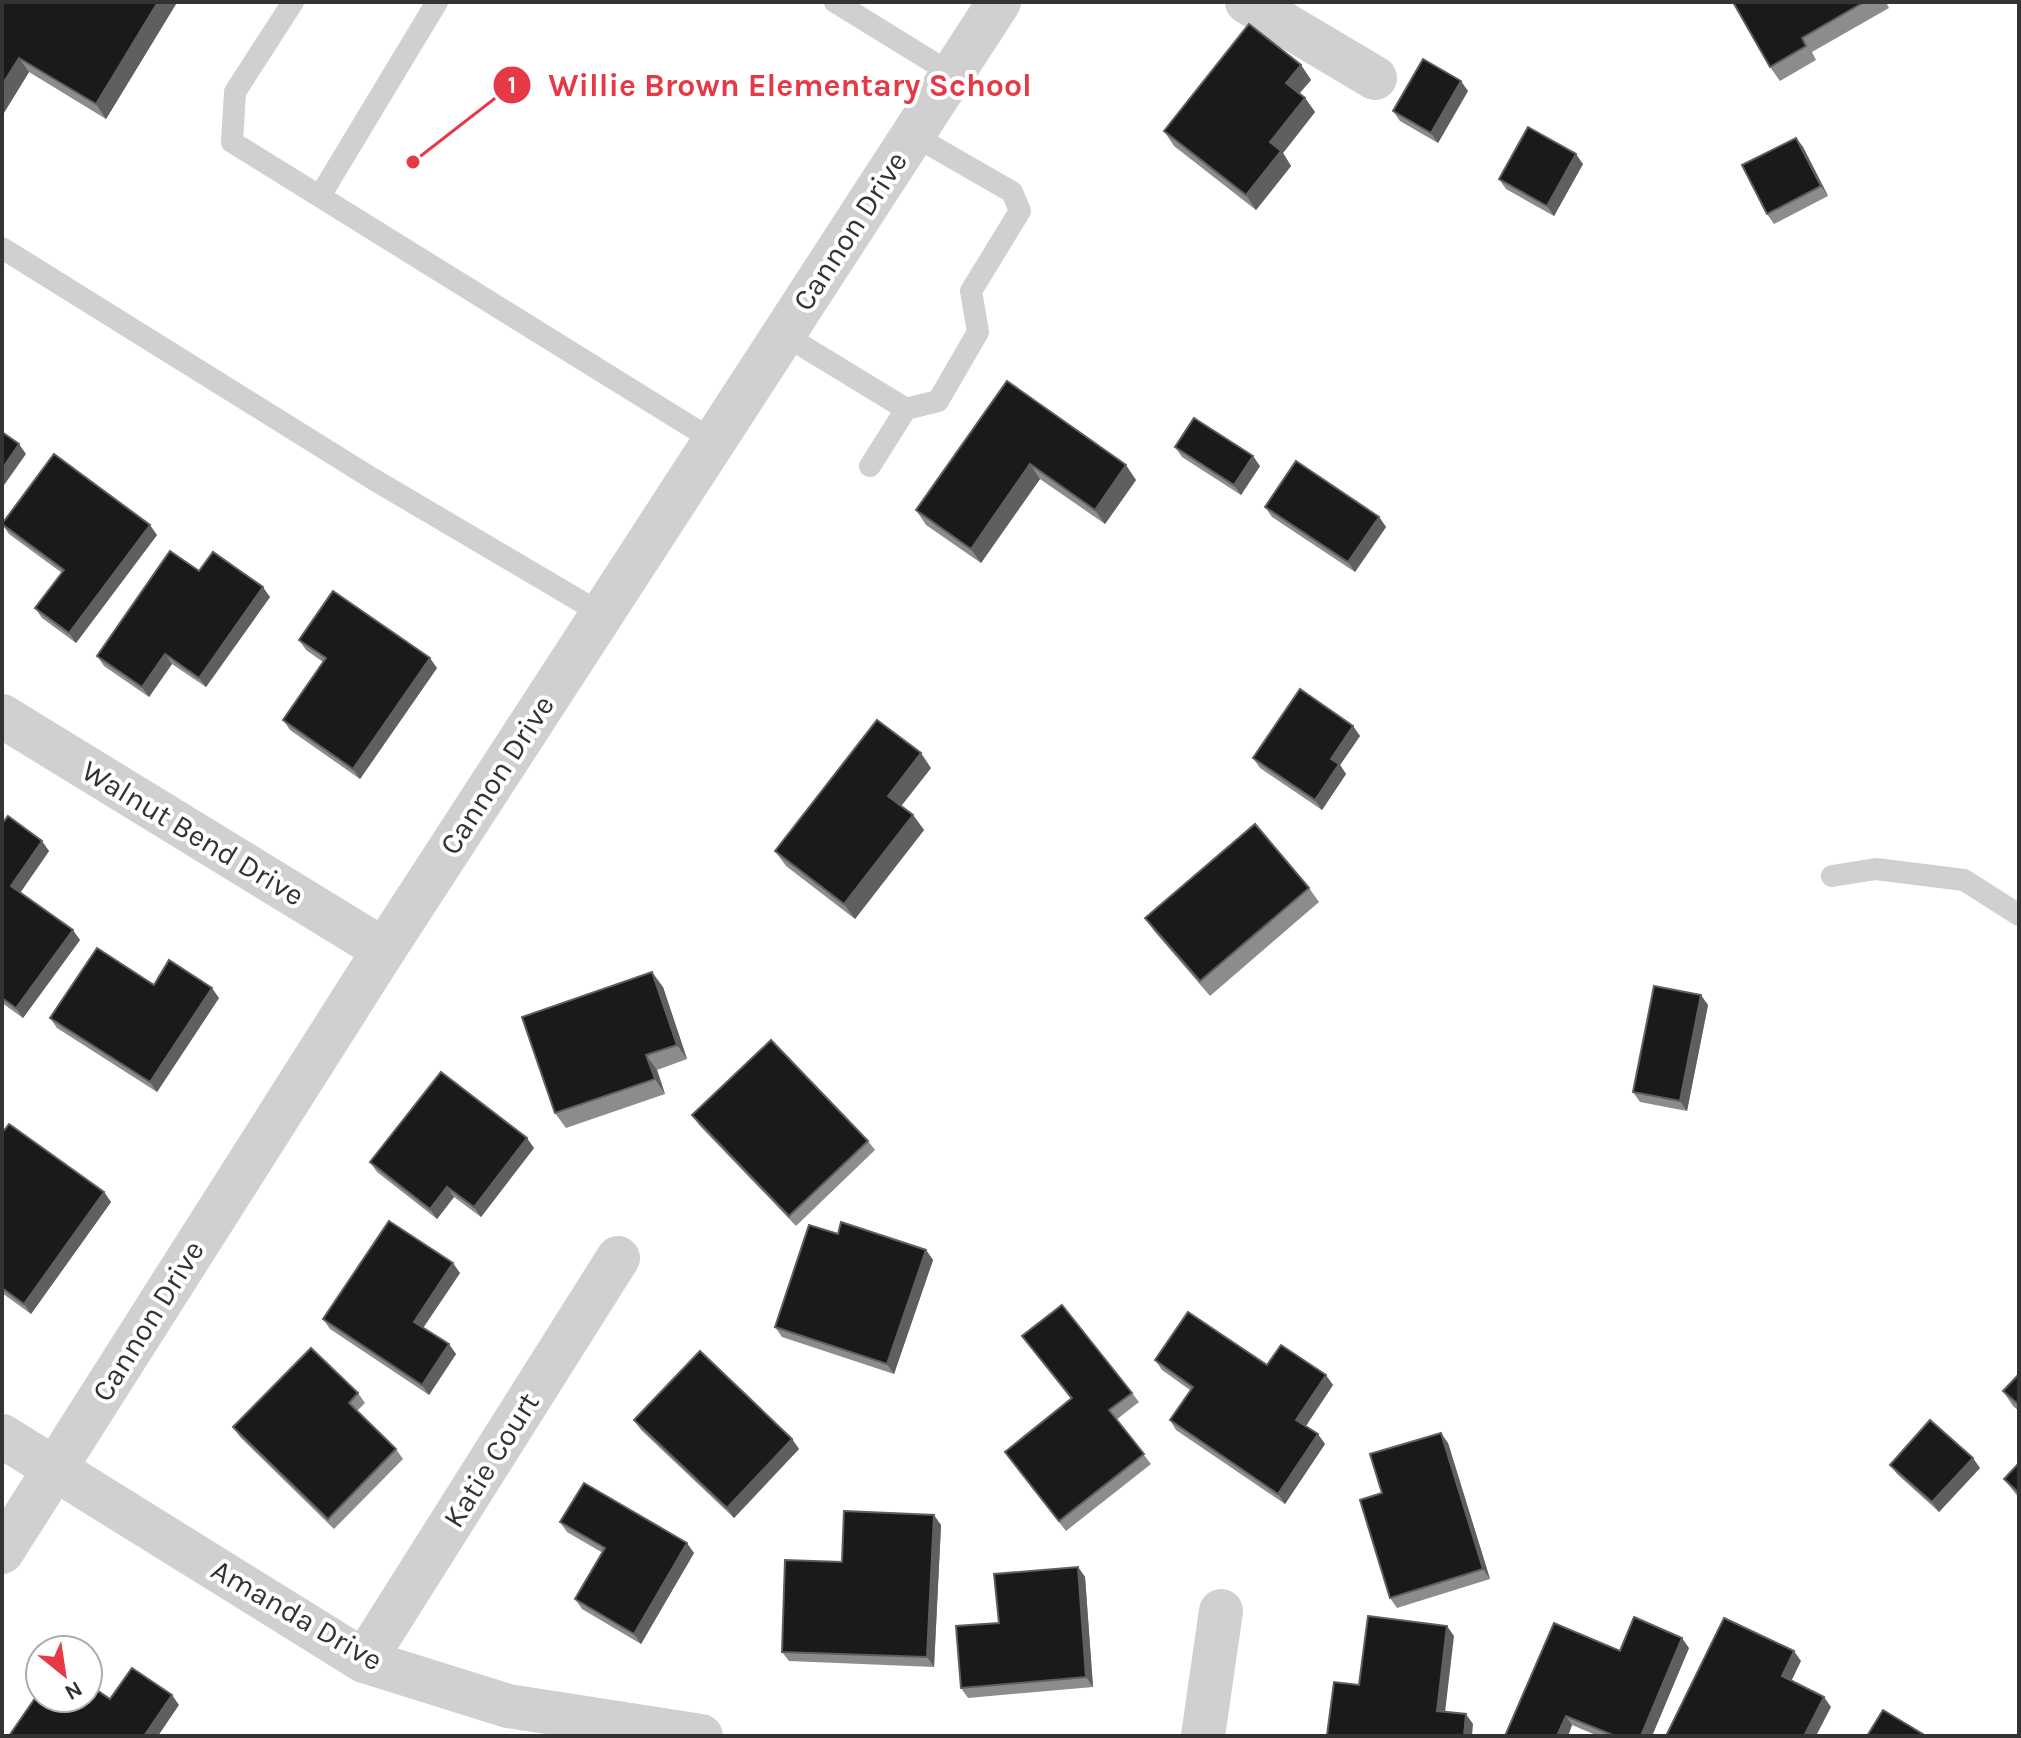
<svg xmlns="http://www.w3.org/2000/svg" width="2021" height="1738" viewBox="0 0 2021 1738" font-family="Karla,sans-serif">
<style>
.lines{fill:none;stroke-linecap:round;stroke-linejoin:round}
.service{stroke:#d0d0d0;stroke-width:22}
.minor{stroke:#d0d0d0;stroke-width:44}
.tertiary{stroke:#d0d0d0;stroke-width:44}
.wall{fill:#8c8c8c}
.shaded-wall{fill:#5f5f5f}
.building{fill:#1a1a1a;stroke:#5f5f5f;stroke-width:2}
.labels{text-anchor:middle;stroke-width:8;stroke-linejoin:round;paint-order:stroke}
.street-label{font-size:30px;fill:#333;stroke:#fff}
.leader{fill:none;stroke:#e63946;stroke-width:3}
.callout-dot{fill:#e63946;stroke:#fff;stroke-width:3}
.mark-label{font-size:24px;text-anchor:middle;font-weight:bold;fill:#fff}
.callout-label{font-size:32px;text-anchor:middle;font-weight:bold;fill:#e63946;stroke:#fff;stroke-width:8;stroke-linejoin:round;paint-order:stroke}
</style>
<rect width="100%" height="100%" fill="#fff"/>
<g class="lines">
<g class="service">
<polyline points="293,2 235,92 232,142 714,441"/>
<polyline points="835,2 952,74"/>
<polyline points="320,196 437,2"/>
<polyline points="2,248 373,479 602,614"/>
<polyline points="783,334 906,409"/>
<polyline points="870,466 906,409 938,401 978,332 971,291 1020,211 1012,192 913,135"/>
<polyline points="1832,876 1876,869 1964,880 2019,915"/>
</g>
<g class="minor">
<polyline points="1247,2 1375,78"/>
<polyline points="2,716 384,950"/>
<polyline points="2,1436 364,1661 508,1706 701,1736"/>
<polyline points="364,1661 618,1258"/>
<polyline points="1203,1736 1221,1611"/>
</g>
<polyline class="tertiary" points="2,1552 384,950 999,2"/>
</g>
<g class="wall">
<polygon points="2,2 175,2 176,4 106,119 29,72 2,116"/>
<polygon points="1733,2 1886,2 1889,8 1812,52 1816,60 1780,81 1770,67"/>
<polygon points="1301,65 1311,80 1300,93 1305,98 1315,112 1283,153 1291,166 1256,210 1174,146 1164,131"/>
<polygon points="1468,91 1438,143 1400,121 1393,111"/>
<polygon points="1796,138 1803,147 1828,196 1774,224 1767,214"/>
<polygon points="1583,164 1554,216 1506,189 1499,179"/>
<polygon points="1007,381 1136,480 1105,524 1040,479 981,563 926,525 916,510"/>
<polygon points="1175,447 1260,466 1241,495 1182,457"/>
<polygon points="1265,507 1379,517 1386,527 1355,572 1272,517"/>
<polygon points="2,524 157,535 76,643 42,618 35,608 62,573 9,534"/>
<polygon points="199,571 270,597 206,687 172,664 149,697 104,666 97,656"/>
<polygon points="299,640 437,668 360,779 290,730 283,720 323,662 306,650"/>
<polygon points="1353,726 1360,736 1340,765 1346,774 1322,810 1260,768 1253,758"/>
<polygon points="931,768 901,806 913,815 924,830 855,919 786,866 775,851"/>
<polygon points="2,824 49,851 20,893 80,940 23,1018 2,1003"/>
<polygon points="1309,888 1319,902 1210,996 1155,932 1145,918"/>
<polygon points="154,985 219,998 157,1092 57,1028 50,1018"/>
<polygon points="663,987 687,1059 657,1070 665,1094 566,1128 555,1113"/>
<polygon points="1708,1005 1687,1111 1640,1102 1633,1092"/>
<polygon points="692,1115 868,1141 875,1150 796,1226 699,1125"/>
<polygon points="2,1133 104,1192 111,1202 31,1314 2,1293"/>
<polygon points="534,1148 481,1217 454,1197 437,1219 377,1172 370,1162"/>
<polygon points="838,1234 926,1250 933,1260 894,1374 782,1337 775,1327"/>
<polygon points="460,1273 423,1328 456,1354 429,1395 330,1329 323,1319"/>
<polygon points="1022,1336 1132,1393 1139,1402 1116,1420 1151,1464 1066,1531 1005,1452 1071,1399"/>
<polygon points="1155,1360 1267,1365 1333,1385 1306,1426 1325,1444 1285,1504 1176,1430 1170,1420 1190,1390 1162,1370"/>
<polygon points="2019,1374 2019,1411 2013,1406 2003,1391"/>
<polygon points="358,1393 365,1403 357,1411 396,1449 403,1459 334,1529 240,1437 233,1427"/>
<polygon points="634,1420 792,1439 799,1449 734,1518 641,1430"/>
<polygon points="1448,1443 1490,1579 1397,1608 1390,1598 1382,1493"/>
<polygon points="2019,1463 2019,1498 2004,1479"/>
<polygon points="1890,1465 1980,1468 1939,1512 1897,1474"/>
<polygon points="560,1522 694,1553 641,1644 582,1609 575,1599 603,1553 567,1532"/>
<polygon points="941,1525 934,1667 789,1661 782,1652 842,1562"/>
<polygon points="1078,1567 1085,1577 1093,1687 968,1698 961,1688 999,1623"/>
<polygon points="1689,1648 1652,1736 1598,1736 1572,1725 1568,1736 1505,1736 1620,1651"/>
</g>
<g class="shaded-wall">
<polygon points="158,2 175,2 176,4 106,119 96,104"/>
<polygon points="19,58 29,72 2,116 2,85"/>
<polygon points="1301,65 1311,80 1296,97 1286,83"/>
<polygon points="1461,81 1468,91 1438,143 1431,133"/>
<polygon points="1305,98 1315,112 1283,153 1291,166 1256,210 1246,195 1270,142"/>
<polygon points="1796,138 1803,147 1828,196 1821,186"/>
<polygon points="1576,154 1583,164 1554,216 1547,206"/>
<polygon points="19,444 26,454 2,488 2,469"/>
<polygon points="1253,456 1260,466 1241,495 1234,485"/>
<polygon points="1030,464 1040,479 981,563 971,549"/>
<polygon points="1126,465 1136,480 1105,524 1095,510"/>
<polygon points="1379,517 1386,527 1355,572 1348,562"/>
<polygon points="150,525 157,535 76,643 69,633"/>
<polygon points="263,587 270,597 206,687 199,678"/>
<polygon points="165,654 172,664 149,697 142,687"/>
<polygon points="430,658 437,668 360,779 353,769"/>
<polygon points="1353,726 1360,736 1340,765 1346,774 1322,810 1315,800 1331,759"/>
<polygon points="921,753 931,768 898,810 888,796"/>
<polygon points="913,815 924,830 855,919 844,904"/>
<polygon points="42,841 49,851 18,896 11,886"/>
<polygon points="73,930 80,940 23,1018 16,1008"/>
<polygon points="652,972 663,987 687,1059 677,1045"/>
<polygon points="212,988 219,998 157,1092 150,1082"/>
<polygon points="1701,995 1708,1005 1687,1111 1680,1101"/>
<polygon points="646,1055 657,1070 665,1094 655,1079"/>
<polygon points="527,1138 534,1148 481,1217 474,1207"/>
<polygon points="447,1187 454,1197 437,1219 430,1209"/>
<polygon points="104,1192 111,1202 31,1314 24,1304"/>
<polygon points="926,1250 933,1260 894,1374 887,1364"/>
<polygon points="453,1263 460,1273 421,1331 414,1322"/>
<polygon points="449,1344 456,1354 429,1395 422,1385"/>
<polygon points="1326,1375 1333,1385 1303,1430 1296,1420"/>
<polygon points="1441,1433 1448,1443 1490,1579 1483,1569"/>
<polygon points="1318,1434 1325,1444 1285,1504 1278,1494"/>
<polygon points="792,1439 799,1449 734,1518 727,1508"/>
<polygon points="1973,1458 1980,1468 1939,1512 1932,1502"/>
<polygon points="934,1515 941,1525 934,1667 927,1657"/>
<polygon points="687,1543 694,1553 641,1644 634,1634"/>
<polygon points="1078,1567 1085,1577 1093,1687 1086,1677"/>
<polygon points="1447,1626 1454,1636 1444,1721 1437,1711"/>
<polygon points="1682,1638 1689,1648 1652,1736 1641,1736"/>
<polygon points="1794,1651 1801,1661 1789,1686 1782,1676"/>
<polygon points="172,1695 179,1705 158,1736 144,1736"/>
<polygon points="1824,1697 1831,1707 1816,1736 1804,1736"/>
<polygon points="1466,1714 1473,1724 1472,1736 1464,1736"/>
<polygon points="1566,1716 1572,1725 1568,1736 1557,1736"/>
</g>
<g class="building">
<polygon points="2,2 158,2 96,104 19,58 2,85"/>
<polygon points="1733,2 1864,2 1802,38 1806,46 1770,67"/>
<polygon points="1249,24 1301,65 1286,83 1305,98 1270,142 1281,151 1246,195 1164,131"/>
<polygon points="1423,59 1461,81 1431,133 1393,111"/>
<polygon points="1528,127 1576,154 1547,206 1499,179"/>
<polygon points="1796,138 1821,186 1767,214 1742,165"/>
<polygon points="1007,381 1126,465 1095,510 1030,464 971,549 916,510"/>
<polygon points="1194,418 1253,456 1234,485 1175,447"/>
<polygon points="2,432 19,444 2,469"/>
<polygon points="54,454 150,525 69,633 35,608 64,570 2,524"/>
<polygon points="1296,461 1379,517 1348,562 1265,507"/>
<polygon points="170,551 199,571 213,552 263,587 199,678 165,654 142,687 97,656"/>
<polygon points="333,591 430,658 353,769 283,720 326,658 299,640"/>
<polygon points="1300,689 1353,726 1331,759 1339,764 1315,800 1253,758"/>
<polygon points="877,720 921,753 888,796 913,815 844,904 775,851"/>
<polygon points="8,816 42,841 11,886 73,930 16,1008 2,998 2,824"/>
<polygon points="1255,824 1309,888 1200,981 1145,918"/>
<polygon points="97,948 154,985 169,960 212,988 150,1082 50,1018"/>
<polygon points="652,972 677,1045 646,1055 655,1079 555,1113 522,1017"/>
<polygon points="1654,986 1701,995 1680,1101 1633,1092"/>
<polygon points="771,1040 868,1141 789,1216 692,1115"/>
<polygon points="441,1072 527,1138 474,1207 447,1187 430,1209 370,1162"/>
<polygon points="9,1124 104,1192 24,1304 2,1288 2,1133"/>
<polygon points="389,1221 453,1263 414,1322 449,1344 422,1385 323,1319"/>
<polygon points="841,1222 926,1250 887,1364 775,1327 809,1225 838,1234"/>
<polygon points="1062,1305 1132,1393 1109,1410 1144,1454 1059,1521 1005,1452 1072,1398 1022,1336"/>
<polygon points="1188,1312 1267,1365 1281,1345 1326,1375 1296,1420 1318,1434 1278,1494 1170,1420 1193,1387 1155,1360"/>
<polygon points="311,1348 358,1393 349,1403 396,1449 328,1519 233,1427"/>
<polygon points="700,1351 792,1439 727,1508 634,1420"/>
<polygon points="2019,1374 2019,1405 2003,1391"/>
<polygon points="1930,1420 1973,1458 1932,1502 1890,1465"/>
<polygon points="1441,1433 1483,1569 1390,1598 1360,1500 1382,1493 1370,1454"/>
<polygon points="2019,1463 2019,1493 2004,1479"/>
<polygon points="584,1483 687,1543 634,1634 575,1599 605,1548 560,1522"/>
<polygon points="844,1511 934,1515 927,1657 782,1652 785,1560 842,1562"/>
<polygon points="1078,1567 1086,1677 961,1688 956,1626 999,1623 994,1574"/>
<polygon points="1368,1616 1447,1626 1437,1711 1466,1714 1464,1736 1327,1735 1334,1682 1359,1685"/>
<polygon points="1634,1617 1682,1638 1641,1736 1615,1736 1566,1716 1557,1736 1505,1736 1554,1623 1620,1651"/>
<polygon points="1724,1618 1794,1651 1782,1676 1824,1697 1804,1736 1666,1736"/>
<polygon points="132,1668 172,1695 144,1736 9,1736 40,1691 40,1698 88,1698 88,1684 110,1699"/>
<polygon points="1883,1710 1926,1736 1867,1736"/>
</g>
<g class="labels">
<g class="street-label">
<text transform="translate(850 231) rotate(-57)" y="10">Cannon Drive</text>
<text transform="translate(497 775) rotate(-57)" y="10">Cannon Drive</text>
<text transform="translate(193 833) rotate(31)" y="10">Walnut Bend Drive</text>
<text transform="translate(148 1321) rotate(-58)" y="10">Cannon Drive</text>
<text transform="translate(491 1460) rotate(-58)" y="10">Katie Court</text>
<text transform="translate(297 1615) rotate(30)" y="10">Amanda Drive</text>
</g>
</g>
<path class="leader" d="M413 162L512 85"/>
<g class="callout-dot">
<circle cx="413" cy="162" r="8"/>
<circle cx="512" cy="85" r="20"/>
</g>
<g class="mark-label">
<text x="512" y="93">1</text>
</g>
<g class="callout-label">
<text x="790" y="96">Willie Brown Elementary School</text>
</g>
<rect width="2021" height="1738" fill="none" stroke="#333333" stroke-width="8"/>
<g transform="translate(64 1674) rotate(150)"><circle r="38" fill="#ffffff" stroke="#adadad" stroke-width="2"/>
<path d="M0-6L14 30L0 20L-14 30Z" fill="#e63946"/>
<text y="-12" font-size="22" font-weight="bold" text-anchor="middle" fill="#333333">N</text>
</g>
</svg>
